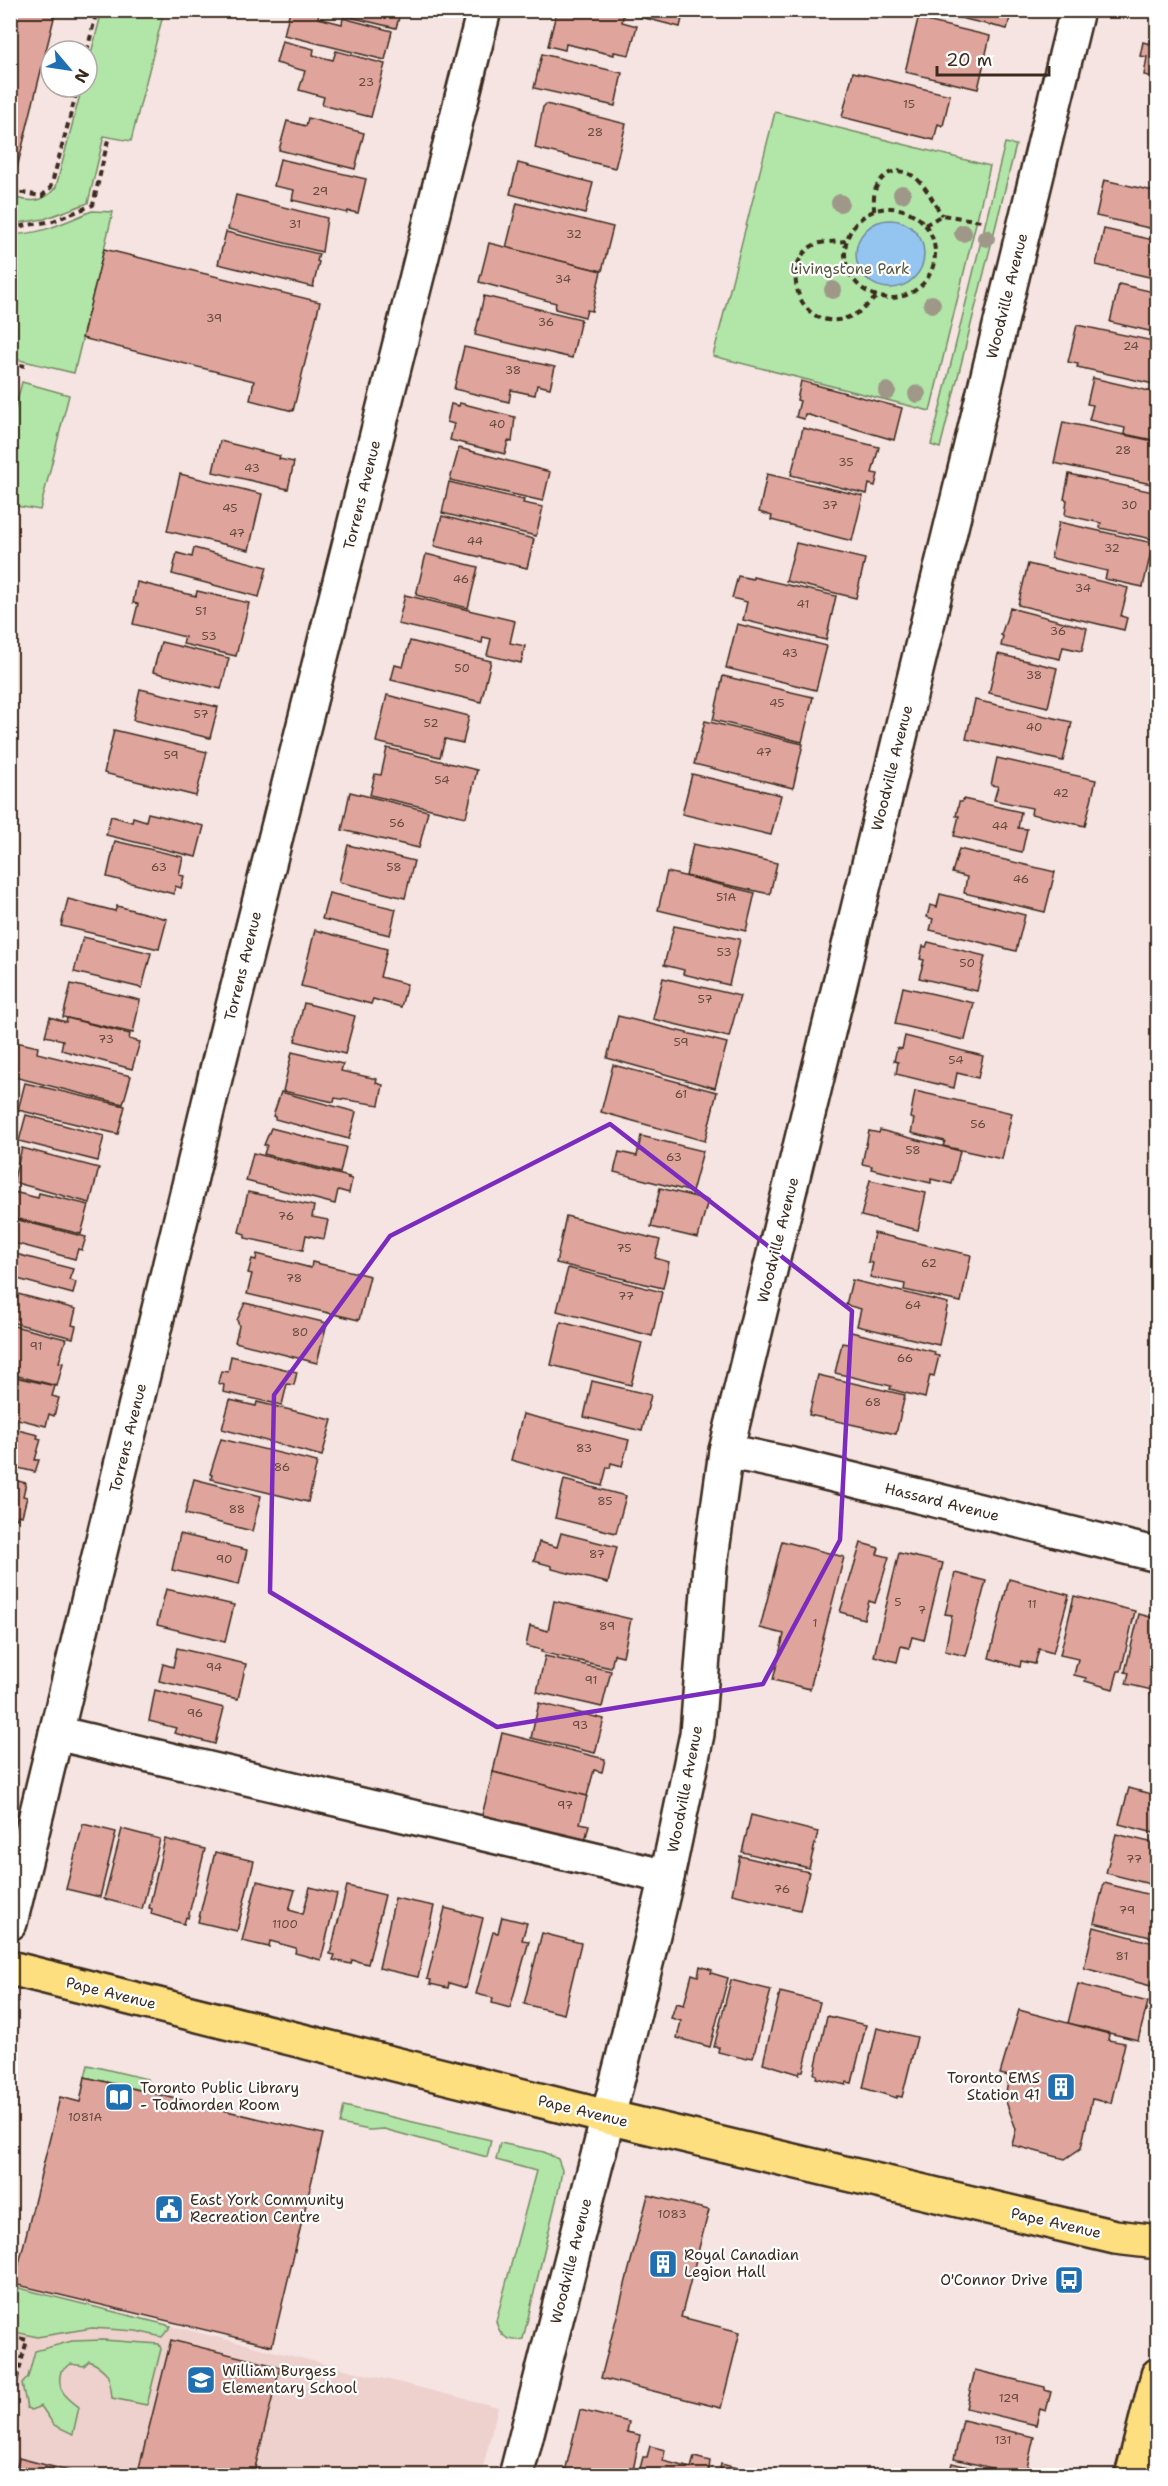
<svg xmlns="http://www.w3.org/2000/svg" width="1168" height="2486" viewBox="0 0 1168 2486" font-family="'Shantell Sans',sans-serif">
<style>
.built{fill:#eed1cd}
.green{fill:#b1e6a8;stroke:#768863;stroke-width:1.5}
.water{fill:#94c4f0;stroke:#70869c;stroke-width:1.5}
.building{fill:#dfa59d;stroke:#3b2a1e;stroke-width:1.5}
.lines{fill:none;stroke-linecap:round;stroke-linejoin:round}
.minor-casing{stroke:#3b2a1e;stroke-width:38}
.major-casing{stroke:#3b2a1e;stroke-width:38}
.path{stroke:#3b2a1e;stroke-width:4;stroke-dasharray:6 4.5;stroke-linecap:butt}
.minor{stroke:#fff;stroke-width:33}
.major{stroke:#fedf80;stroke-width:33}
.tree{fill:#9f9889}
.marked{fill:none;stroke:#7b2cbf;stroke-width:4.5;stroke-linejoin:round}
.labels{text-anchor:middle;stroke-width:4.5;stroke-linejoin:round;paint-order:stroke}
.number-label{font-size:12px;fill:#64493e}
.park-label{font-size:15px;fill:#585940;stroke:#fff}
.street-label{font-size:15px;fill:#3b2a1e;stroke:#fff}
.poi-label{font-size:15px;fill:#3b2a1e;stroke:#fff;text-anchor:start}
</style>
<rect width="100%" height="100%" fill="#f5e4e2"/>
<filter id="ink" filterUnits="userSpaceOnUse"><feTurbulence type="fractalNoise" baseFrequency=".0167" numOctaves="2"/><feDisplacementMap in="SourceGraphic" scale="12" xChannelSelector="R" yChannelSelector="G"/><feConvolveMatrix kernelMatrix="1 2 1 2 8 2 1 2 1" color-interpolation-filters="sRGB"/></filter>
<g filter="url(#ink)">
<polygon class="built" points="11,2286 498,2407 481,2475 11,2476"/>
<g class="green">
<path d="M102,11H164L131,141L104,136L88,203L44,219L11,224V197C30,202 43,204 56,187L82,87H87V69Z"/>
<polygon points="775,112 990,166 930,411 713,356"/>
<polygon points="1005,143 1016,145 940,448 931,445"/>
<path d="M92,211L113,212L74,373L11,358V234C39,236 67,221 92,211Z"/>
<polygon points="22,382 69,395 40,510 11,505 11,425"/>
<polygon points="88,2065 147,2079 144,2091 85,2077"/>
<polygon points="344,2106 491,2140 487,2157 384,2129 369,2130 340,2124"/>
<path d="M500,2143L544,2152L558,2159L562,2170L559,2188L523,2339C508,2343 499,2335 496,2321L536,2171L496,2160Z"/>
<polygon points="11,2286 171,2326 162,2337 136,2331 92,2328 37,2337 11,2331"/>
<path d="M103,2340L159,2344L161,2349L147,2405L112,2398C110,2377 109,2370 89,2361L84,2366L71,2364L61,2371C56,2390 65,2396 79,2407L73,2434L54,2425L41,2406L31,2410L27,2408L22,2384L28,2377L35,2351L72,2341Z"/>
</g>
<circle class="water" cx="890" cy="254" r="34"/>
<g class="building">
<polygon points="10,10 56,10 17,168 10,166"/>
<polygon points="290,10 310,10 319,13 318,18 342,24 343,18 392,31 385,60 284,35"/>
<polygon points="320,10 411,10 410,16 400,14 396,28"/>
<polygon points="557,10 624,12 622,22 637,26 629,55 614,52 614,55 566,44 565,50 548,46"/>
<polygon points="626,10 684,10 680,27 625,13"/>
<polygon points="927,10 1003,10 1011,14 1007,29"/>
<polygon points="918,19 990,36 978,89 905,72"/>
<polygon points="1151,39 1158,40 1158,78 1144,75 1147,57 1140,56 1143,42 1150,44"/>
<polygon points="282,41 314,49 313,55 333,60 336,51 385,64 371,117 322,105 324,97 299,90 305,71 276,63"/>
<polygon points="542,54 622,73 615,106 534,88"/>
<polygon points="853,72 950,95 943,126 938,124 934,140 842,117"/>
<polygon points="546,104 626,124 615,168 535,148 543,107"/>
<polygon points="308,118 364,133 355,169 279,150 287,121 306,126"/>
<polygon points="280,159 366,179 358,213 348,211 347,213 292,200 294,190 274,186"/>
<polygon points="518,163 593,183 585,214 510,194"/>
<polygon points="1104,180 1158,192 1158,230 1096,216"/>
<polygon points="236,195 327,218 322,252 228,229"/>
<polygon points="517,203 613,227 602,271 506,248"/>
<polygon points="1104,229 1158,241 1158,265 1154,278 1096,265"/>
<polygon points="226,232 319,254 317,261 319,262 313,287 218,264"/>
<polygon points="489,243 601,271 592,311 587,310 585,317 555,309 556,303 479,282"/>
<polygon points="104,249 320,302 293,411 250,400 254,381 82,338"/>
<polygon points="1119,284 1158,293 1158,333 1110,322"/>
<polygon points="484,296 581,319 572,358 475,335"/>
<polygon points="1077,325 1158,342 1158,385 1077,367 1078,364 1068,362"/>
<polygon points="464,347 555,367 550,388 537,385 535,395 511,390 509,402 454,389"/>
<polygon points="1093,378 1158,393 1158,441 1124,434 1125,428 1089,420 1093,405 1087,404"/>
<polygon points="801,381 902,408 894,440 805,414 804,419 796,417 800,401 797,400"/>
<polygon points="460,403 515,417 512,442 508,441 505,454 450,440 454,424 447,422 451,404 459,406"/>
<polygon points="1063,422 1158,442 1156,485 1054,463"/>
<polygon points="803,428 879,447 872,473 878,474 875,486 869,484 867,494 791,475"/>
<polygon points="220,441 280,456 279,459 294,462 288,489 213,472"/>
<polygon points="459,448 550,472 543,501 450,480"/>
<polygon points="180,474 262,494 249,550 167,531"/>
<polygon points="767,474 863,496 852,541 771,520 772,516 759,512"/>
<polygon points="1069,474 1158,493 1157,540 1100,528 1101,523 1065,515 1067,500 1064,499"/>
<polygon points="449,482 524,500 523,503 543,507 536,536 442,513"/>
<polygon points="442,516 534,539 527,568 434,546"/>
<polygon points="1059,522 1153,543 1143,587 1105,579 1107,571 1051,558"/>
<polygon points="796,543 865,559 856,598 786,581"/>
<polygon points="194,548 267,567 259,597 172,574 177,553 192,557"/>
<polygon points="426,554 478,567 468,608 416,595"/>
<polygon points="1028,564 1128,588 1121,616 1127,618 1124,630 1018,605"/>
<polygon points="738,576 753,579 753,577 836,596 826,640 743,620 747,602 732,598"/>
<polygon points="137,582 196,596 197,591 249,603 236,656 183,644 185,637 133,624 138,604 133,603"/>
<polygon points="405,595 515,621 510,643 525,646 521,663 487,655 491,639 483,637 482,643 398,624"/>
<polygon points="1010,608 1087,628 1082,651 1063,647 1060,659 1001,646 1003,636 1001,635"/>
<polygon points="737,624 827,646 816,690 726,668"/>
<polygon points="410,641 491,661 481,702 391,680 395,665 403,667"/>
<polygon points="161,642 229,658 221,689 153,672"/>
<polygon points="998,654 1057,668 1048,707 989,693"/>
<polygon points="723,676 813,697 802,742 713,720"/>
<polygon points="140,689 218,707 210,738 133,720"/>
<polygon points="387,695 469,716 463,743 445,739 440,757 376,742"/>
<polygon points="975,700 1072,722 1063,761 966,739"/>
<polygon points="705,721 803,744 793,788 694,764"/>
<polygon points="114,730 207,752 196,796 104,773"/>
<polygon points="387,748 477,770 466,817 370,795 375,774 381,775"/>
<polygon points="997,758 1096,780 1085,826 1031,814 1032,808 994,800 998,786 991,785"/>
<polygon points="692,774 781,795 771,835 682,814"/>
<polygon points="350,792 428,811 419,848 342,830"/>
<polygon points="963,799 1021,812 1018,828 1027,829 1022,852 954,836 959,816 956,816 959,802 962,802"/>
<polygon points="148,813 204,826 196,857 106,835 111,816 132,822 133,817 146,821"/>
<polygon points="115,841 183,857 179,875 184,876 181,888 175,886 174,894 107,877"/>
<polygon points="693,844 777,863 770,894 686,876"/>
<polygon points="348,845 414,861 405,898 339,882"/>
<polygon points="959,849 1055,872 1045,912 964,893 967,877 952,873"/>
<polygon points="667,872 755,893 746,931 658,910"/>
<polygon points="329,893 396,909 390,935 322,919"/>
<polygon points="940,894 1025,915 1016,951 930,930 933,919 927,917 930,905 937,907"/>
<polygon points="68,899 115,911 117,906 167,919 159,949 61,926"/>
<polygon points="674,926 740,939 729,985 683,974 684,970 664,965"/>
<polygon points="315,930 387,949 380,977 407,984 401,1007 373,999 371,1004 301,986"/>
<polygon points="83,937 151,953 142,988 74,972"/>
<polygon points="928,942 985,956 977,991 919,978 924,960 920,959 923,946 926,947"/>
<polygon points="663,978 740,996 729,1037 653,1019"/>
<polygon points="71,984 140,1000 133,1033 63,1017"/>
<polygon points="903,987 974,1003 965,1040 895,1024"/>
<polygon points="304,1003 355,1016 345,1054 295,1041"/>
<polygon points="618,1016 727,1043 715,1088 607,1058"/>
<polygon points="50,1017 66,1022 67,1018 130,1034 129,1039 140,1042 132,1069 61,1050 63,1040 45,1036"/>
<polygon points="905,1036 983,1056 978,1078 957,1073 954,1088 896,1074 898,1062 894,1061 897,1048 902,1049"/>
<polygon points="16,1042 38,1047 37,1053 131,1076 123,1104 10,1076 10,1065"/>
<polygon points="292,1052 343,1064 341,1071 377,1079 376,1083 383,1085 379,1105 335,1098 334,1102 283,1091"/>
<polygon points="613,1065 717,1092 705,1141 601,1112"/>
<polygon points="25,1083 125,1106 118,1134 18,1110"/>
<polygon points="915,1091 1012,1113 1002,1159 943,1146 945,1141 911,1133 914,1119 910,1118"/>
<polygon points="281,1092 356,1112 349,1139 275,1119 275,1117 273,1116"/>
<polygon points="26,1115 104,1136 98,1161 19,1141"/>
<polygon points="271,1128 346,1147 340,1173 264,1154 267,1145 264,1145"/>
<polygon points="880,1130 960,1151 952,1184 931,1179 931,1183 871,1169 872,1166 862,1164 869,1131 879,1133"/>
<polygon points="641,1136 703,1151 692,1192 614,1172 619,1152 637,1156"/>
<polygon points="22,1148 99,1168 90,1203 13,1182"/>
<polygon points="253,1153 349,1177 348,1178 352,1179 349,1193 338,1190 335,1204 246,1181"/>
<polygon points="870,1180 926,1193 918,1230 861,1216"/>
<polygon points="660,1188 708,1200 698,1238 651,1227"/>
<polygon points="10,1191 38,1198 39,1193 89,1205 81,1234 10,1217"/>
<polygon points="248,1192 314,1206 312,1217 328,1220 324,1239 306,1235 303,1250 245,1238 245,1234 239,1232"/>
<polygon points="566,1216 660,1240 655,1258 669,1262 663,1288 556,1263"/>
<polygon points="10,1218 86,1237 82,1250 78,1249 75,1259 10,1242"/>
<polygon points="874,1233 971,1255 961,1302 904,1290 905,1284 870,1277 873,1263 868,1262"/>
<polygon points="12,1253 73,1269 69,1280 76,1282 73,1294 10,1277"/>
<polygon points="257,1254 311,1268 312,1262 370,1276 359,1320 247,1294 252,1274 248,1273 252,1259 256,1260"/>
<polygon points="568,1268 662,1292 652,1336 557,1311"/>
<polygon points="852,1280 948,1303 939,1345 857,1326 861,1309 846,1305"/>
<polygon points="10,1292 76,1309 72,1325 76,1326 73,1338 10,1322"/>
<polygon points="245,1303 327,1323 317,1363 235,1342 239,1326 237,1320"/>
<polygon points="561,1322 642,1343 631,1385 551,1365"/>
<polygon points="10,1325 66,1339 59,1362 63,1363 57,1386 10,1374"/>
<polygon points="851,1332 935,1352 934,1355 939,1356 934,1376 930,1375 925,1398 890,1389 891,1386 835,1373 842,1343 848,1344"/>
<polygon points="231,1356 297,1372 294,1385 287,1384 282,1405 223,1392 224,1385 218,1383 221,1371 228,1372"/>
<polygon points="818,1375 905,1395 896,1434 809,1415"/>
<polygon points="10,1376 55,1386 52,1396 59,1398 54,1416 49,1414 46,1426 10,1417"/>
<polygon points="592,1381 651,1395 642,1431 584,1417"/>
<polygon points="230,1400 256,1406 257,1402 332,1420 322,1456 222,1429"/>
<polygon points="523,1414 629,1440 622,1466 611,1463 610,1468 607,1467 602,1486 511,1460"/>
<polygon points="10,1428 38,1435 37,1438 41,1439 35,1460 39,1460 35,1472 10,1466"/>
<polygon points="221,1439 317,1462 308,1502 211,1479 212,1475 210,1474"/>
<polygon points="10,1479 26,1483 23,1496 27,1497 22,1516 18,1515 17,1519 10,1518"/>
<polygon points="194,1479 261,1496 252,1531 185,1514"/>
<polygon points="564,1480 626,1496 616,1533 555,1518"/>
<polygon points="561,1533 617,1547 608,1583 552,1569 552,1566 534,1561 539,1542 557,1547"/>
<polygon points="180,1534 247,1550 239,1585 172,1570"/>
<polygon points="782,1541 844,1557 810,1689 773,1680 784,1634 760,1628"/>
<polygon points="861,1543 879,1548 877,1554 889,1557 875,1603 869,1601 864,1619 840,1612"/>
<polygon points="899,1553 943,1563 924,1640 912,1637 909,1648 901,1646 897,1662 874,1656"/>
<polygon points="955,1573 986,1581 966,1656 945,1651 952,1615 945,1614"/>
<polygon points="1009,1579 1069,1595 1053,1653 1039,1649 1035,1664 1021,1661 1020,1667 989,1658"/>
<polygon points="166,1589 234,1605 225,1642 157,1625"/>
<polygon points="1074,1596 1135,1611 1121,1671 1118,1671 1113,1689 1085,1681 1086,1678 1074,1675 1078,1659 1060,1655"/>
<polygon points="554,1601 631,1619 623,1656 614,1654 611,1668 541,1652 542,1650 526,1646 530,1626 548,1631"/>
<polygon points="1139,1614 1158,1619 1158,1697 1151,1695 1152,1690 1126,1684 1129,1673 1125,1672"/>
<polygon points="177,1648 246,1664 238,1699 159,1681 163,1664 173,1667"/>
<polygon points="545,1656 611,1671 602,1707 537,1692"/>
<polygon points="155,1690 224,1708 215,1744 174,1733 176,1728 149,1721"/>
<polygon points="539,1703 604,1719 595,1753 531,1738"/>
<polygon points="502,1733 605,1759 602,1772 594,1770 587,1796 493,1772"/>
<polygon points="493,1772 587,1796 580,1823 589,1825 585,1841 482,1815"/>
<polygon points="1129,1788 1158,1796 1158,1834 1119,1824"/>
<polygon points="751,1815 818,1832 809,1868 742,1852"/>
<polygon points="83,1824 116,1832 100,1897 66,1889"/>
<polygon points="122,1829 160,1839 142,1909 104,1899"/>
<polygon points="1116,1834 1158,1844 1158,1886 1106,1873"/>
<polygon points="165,1839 205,1849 188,1918 186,1917 184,1924 151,1914 152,1909 149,1908"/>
<polygon points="215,1852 254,1861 237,1931 198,1922"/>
<polygon points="740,1856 809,1872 800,1910 732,1894"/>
<polygon points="257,1881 295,1890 289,1910 303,1914 310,1887 337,1894 321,1960 295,1953 296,1948 270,1941 269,1947 242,1941"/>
<polygon points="1104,1883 1158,1897 1158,1939 1094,1923"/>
<polygon points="347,1886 385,1895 368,1964 352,1960 351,1964 333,1960 335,1955 330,1954"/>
<polygon points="395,1898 434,1906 418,1977 379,1968"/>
<polygon points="445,1908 483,1918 466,1988 449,1983 448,1988 430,1984 431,1980 427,1979"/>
<polygon points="502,1917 527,1923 522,1940 529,1941 510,2008 492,2003 493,1998 476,1994 493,1932 498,1933"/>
<polygon points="1094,1927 1158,1944 1158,1970 1156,1969 1151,1986 1084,1968"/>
<polygon points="542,1933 581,1943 564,2014 524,2004"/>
<polygon points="700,1966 712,1970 711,1973 728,1978 710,2047 677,2038 681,2021 671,2018 676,2003 684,2005 692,1974 698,1976"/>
<polygon points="731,1980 771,1990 753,2058 748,2057 747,2059 718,2052 719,2047 714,2047"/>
<polygon points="1078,1984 1148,2002 1138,2040 1068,2023"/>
<polygon points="780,1992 820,2002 803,2071 800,2071 799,2074 763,2063"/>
<polygon points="1019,2010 1109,2034 1108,2040 1125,2043 1111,2103 1092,2099 1081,2148 1065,2159 1012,2145 1016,2129 1005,2099 1009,2076 1000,2074"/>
<polygon points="827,2016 866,2025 852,2083 847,2082 846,2085 816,2078 817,2075 814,2074"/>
<polygon points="877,2028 917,2037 902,2097 897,2096 897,2098 863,2088"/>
<polygon points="85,2077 323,2134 272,2346 14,2284 60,2097 80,2102"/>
<polygon points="648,2195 709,2210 681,2317 740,2332 721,2408 601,2378"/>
<polygon points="171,2340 280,2367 253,2476 137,2476"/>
<polygon points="975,2370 1045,2387 1045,2390 1051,2392 1046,2411 1040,2409 1036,2425 966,2408"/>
<polygon points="580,2410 629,2422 627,2432 640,2435 632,2476 564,2476"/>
<polygon points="963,2420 1034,2437 1025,2476 954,2459"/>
<polygon points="650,2446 665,2450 663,2461 691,2468 694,2457 710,2461 708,2476 638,2476 643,2457 647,2457"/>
<polygon points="19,2458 88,2476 15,2476"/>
<polygon points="952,2463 1004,2476 949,2476"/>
<polygon points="721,2464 737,2468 735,2476 718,2476"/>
</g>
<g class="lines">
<g class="minor-casing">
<g id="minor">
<polyline points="726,1451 793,1465 1158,1555"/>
<polyline points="56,1733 667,1877"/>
<polyline points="10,1923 216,1074 484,10"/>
<polyline points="516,2476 623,2058 667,1877 697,1734 710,1565 726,1451 1077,10"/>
</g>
</g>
<g class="major-casing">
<g id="major">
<polyline points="10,1968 607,2117 1115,2237 1158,2242"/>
<polyline points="1132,2476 1158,2375"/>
</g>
</g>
<g class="path">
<polyline points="87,51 97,10"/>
<polyline points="10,191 42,196 51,187 78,87"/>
<circle cx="890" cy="253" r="45"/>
<path d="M874,211C874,204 873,194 876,188C885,167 906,166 921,183C929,192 935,205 942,215"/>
<polyline points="925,225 942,215 981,221"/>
<polyline points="10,228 53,221 93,205 108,140"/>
<path d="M846,241C837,242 822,241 814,245C775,265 802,346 859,312C865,308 871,301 877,297"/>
<polyline points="10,363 25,366"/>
<polyline points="10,2336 27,2340 10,2404"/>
</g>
<use href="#minor" class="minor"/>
<use href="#major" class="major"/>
</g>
<g class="tree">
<circle cx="902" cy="194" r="9"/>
<circle cx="840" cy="203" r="9"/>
<circle cx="963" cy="233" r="9"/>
<circle cx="986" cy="238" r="9"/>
<circle cx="833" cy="290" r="9"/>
<circle cx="932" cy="304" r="9"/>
<circle cx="887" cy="391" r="9"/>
<circle cx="917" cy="394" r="9"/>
</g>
</g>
<path class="marked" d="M610,1124L852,1311L840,1540L763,1684L497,1727L270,1592L274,1395L390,1236Z"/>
<defs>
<g id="building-square" transform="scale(1.5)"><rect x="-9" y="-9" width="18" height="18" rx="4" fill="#1f6fb2" stroke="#fff"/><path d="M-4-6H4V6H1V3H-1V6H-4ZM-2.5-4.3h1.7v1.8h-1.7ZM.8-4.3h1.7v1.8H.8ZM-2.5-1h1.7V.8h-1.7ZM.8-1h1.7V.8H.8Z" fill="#fff"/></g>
<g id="library-square" transform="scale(1.5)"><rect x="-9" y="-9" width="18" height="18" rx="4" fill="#1f6fb2" stroke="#fff"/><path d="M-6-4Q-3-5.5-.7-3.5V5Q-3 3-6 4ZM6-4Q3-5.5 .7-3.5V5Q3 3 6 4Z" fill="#fff"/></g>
<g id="civic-square" transform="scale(1.5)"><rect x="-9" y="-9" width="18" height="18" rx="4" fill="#1f6fb2" stroke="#fff"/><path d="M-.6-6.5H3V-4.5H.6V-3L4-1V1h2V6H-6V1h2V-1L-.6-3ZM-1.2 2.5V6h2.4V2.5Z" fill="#fff"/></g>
<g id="bus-square" transform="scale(1.5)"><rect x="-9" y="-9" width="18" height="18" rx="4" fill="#1f6fb2" stroke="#fff"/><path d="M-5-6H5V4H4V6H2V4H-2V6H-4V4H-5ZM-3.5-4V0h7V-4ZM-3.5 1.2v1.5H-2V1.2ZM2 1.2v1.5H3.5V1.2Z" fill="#fff"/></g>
<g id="school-square" transform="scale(1.5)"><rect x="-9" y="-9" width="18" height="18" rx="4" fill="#1f6fb2" stroke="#fff"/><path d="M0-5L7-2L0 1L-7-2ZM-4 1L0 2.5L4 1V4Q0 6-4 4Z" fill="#fff"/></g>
</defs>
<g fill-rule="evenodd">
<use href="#building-square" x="1061" y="2087"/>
<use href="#library-square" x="119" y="2097"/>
<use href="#civic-square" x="169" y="2209"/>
<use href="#building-square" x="663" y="2264"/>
<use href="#bus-square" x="1069" y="2280"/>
<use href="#school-square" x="201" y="2380"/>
</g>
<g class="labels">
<g class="number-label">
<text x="366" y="86">23</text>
<text x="909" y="108">15</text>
<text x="595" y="136">28</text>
<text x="320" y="195">29</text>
<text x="295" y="228">31</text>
<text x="574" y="238">32</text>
<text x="563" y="283">34</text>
<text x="214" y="322">39</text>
<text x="546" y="326">36</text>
<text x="1131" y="350">24</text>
<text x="513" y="374">38</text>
<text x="497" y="428">40</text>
<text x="1123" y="454">28</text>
<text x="846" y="466">35</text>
<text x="252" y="472">43</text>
<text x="830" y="509">37</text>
<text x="1129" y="509">30</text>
<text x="230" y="512">45</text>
<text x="237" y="537">47</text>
<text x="475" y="545">44</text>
<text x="1112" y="552">32</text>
<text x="461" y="583">46</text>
<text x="1083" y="592">34</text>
<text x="803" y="608">41</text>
<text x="201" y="615">51</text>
<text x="1058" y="635">36</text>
<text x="209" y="640">53</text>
<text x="790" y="657">43</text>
<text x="462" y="672">50</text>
<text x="1034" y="679">38</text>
<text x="777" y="707">45</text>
<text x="201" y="718">57</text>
<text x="431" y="727">52</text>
<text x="1034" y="731">40</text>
<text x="764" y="756">47</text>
<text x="171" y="759">59</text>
<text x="442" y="784">54</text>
<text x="1061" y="797">42</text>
<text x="397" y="827">56</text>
<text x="1000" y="830">44</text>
<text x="159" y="871">63</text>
<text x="394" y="871">58</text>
<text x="1021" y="883">46</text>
<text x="726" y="901">51A</text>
<text x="724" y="956">53</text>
<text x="967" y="967">50</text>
<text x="705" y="1003">57</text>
<text x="106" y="1043">73</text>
<text x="681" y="1046">59</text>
<text x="956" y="1064">54</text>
<text x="681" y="1098">61</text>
<text x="978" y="1128">56</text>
<text x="913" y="1154">58</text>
<text x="674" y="1161">63</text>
<text x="286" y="1220">76</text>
<text x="624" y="1252">75</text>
<text x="929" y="1267">62</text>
<text x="294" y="1282">78</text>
<text x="626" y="1300">77</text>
<text x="913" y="1309">64</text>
<text x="300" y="1336">80</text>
<text x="36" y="1350">91</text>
<text x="905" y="1362">66</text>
<text x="873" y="1406">68</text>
<text x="584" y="1452">83</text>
<text x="282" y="1471">86</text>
<text x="605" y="1505">85</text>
<text x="237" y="1513">88</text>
<text x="597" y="1558">87</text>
<text x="224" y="1563">90</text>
<text x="898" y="1606">5</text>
<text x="1032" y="1608">11</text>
<text x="922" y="1614">7</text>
<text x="815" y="1627">1</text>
<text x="607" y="1630">89</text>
<text x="214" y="1671">94</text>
<text x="591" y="1684">91</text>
<text x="195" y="1717">96</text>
<text x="580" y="1729">93</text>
<text x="565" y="1809">97</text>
<text x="1134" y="1863">77</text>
<text x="782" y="1893">76</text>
<text x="1127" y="1914">79</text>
<text x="285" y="1928">1100</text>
<text x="1122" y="1960">81</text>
<text x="85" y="2121">1081A</text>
<text x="672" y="2218">1083</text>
<text x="1009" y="2402">129</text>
<text x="1003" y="2444">131</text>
</g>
<g class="park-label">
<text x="850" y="274">Livingstone Park</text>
</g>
<g class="street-label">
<text transform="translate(1007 296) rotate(-76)" y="5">Woodville Avenue</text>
<text transform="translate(362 495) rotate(-76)" y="5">Torrens Avenue</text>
<text transform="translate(892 768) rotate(-76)" y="5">Woodville Avenue</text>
<text transform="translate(243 966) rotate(-76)" y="5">Torrens Avenue</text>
<text transform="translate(778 1240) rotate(-76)" y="5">Woodville Avenue</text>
<text transform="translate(128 1438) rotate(-76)" y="5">Torrens Avenue</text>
<text transform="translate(942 1502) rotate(14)" y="5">Hassard Avenue</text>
<text transform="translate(685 1789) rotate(-79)" y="5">Woodville Avenue</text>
<text transform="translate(111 1993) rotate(14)" y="5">Pape Avenue</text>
<text transform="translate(583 2111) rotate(14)" y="5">Pape Avenue</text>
<text transform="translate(1056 2223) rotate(13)" y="5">Pape Avenue</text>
<text transform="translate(571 2261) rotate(-76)" y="5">Woodville Avenue</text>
</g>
<g class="poi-label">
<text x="1040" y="2083" text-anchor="end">Toronto EMS<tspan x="1040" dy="17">Station 41</tspan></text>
<text x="140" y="2093">Toronto Public Library<tspan x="140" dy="17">- Todmorden Room</tspan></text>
<text x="190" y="2205">East York Community<tspan x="190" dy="17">Recreation Centre</tspan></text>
<text x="684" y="2260">Royal Canadian<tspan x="684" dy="17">Legion Hall</tspan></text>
<text x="1048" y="2285" text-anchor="end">O'Connor Drive</text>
<text x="222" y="2376">William Burgess<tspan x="222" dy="17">Elementary School</tspan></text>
</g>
</g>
<rect width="1168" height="2486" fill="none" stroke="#fff" stroke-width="36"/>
<rect x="18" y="18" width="1132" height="2450" fill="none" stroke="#3b2a1e" stroke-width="2" filter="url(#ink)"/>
<g transform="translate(69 69) rotate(119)"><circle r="28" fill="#ffffff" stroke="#b1aaa5" stroke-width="1.5"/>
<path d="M0-4.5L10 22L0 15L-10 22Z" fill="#1f6fb2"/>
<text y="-9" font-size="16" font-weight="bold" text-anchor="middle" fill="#3b2a1e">N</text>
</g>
<path d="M937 66v9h112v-9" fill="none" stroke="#3b2a1e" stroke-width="3"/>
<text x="946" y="66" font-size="18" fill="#3b2a1e" stroke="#ffffff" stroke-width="4.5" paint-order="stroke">20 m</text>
</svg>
